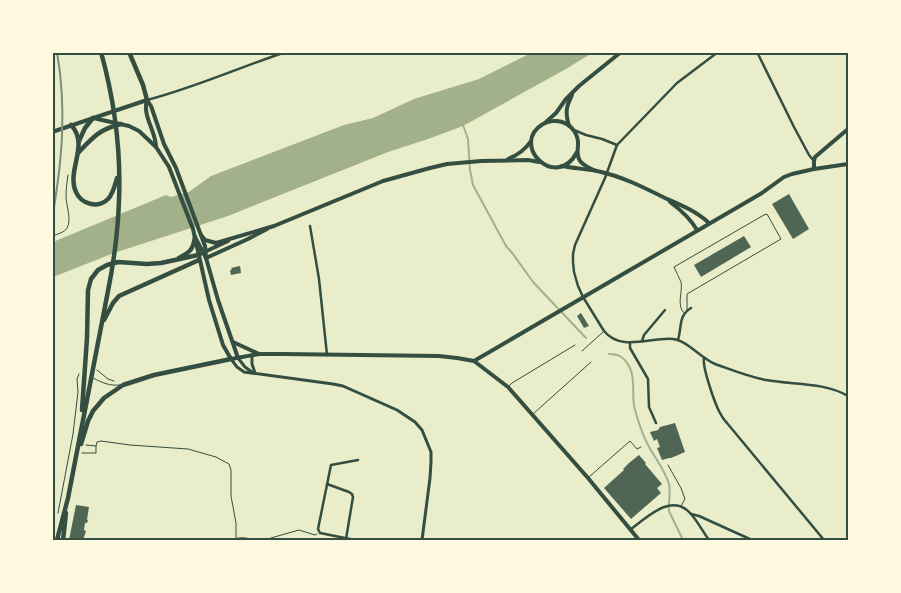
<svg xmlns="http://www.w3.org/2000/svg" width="901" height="593" viewBox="0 0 901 593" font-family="Helvetica,sans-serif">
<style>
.water{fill:#a3b18a}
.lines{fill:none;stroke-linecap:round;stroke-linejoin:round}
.stream{stroke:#a3b18a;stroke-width:2}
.building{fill:#4f6655}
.path{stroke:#344e41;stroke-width:1}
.service{stroke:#344e41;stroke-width:1}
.minor{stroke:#344e41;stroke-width:2.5}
.tertiary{stroke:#344e41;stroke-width:3}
.secondary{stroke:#344e41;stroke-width:4}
.primary{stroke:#344e41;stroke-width:4.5}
.rail{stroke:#7c8e77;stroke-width:2}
.neatline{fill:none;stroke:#344e41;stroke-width:2}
</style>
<rect width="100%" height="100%" fill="#e9edc9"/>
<polygon class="water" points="531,53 592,53 566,69 463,126 428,139 388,152 228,216 114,253 53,277 53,242 166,195 171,197 189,192 211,176 344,125 373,118 414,99 479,79"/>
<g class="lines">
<g class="stream">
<polyline points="463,125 468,139 470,170 473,185 506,246 513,254 533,282 586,338"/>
<path d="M609,354C620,354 625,358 630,368C636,380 631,397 635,410C638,421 642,433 647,443C654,457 665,470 669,484C671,493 668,502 669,511L683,540"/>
</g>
</g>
<g class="building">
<polygon points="789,194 809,229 793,239 772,204"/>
<polygon points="744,236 751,247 701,277 694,265"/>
<polygon points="240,266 241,273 231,275 230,270 232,270 231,268"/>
<polygon points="581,313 589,326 584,328 577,316"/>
<polygon points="675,423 685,452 671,458 669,458 662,460 657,448 660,447 657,439 654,441 650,432 658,430 660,427"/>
<polygon points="639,455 646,463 645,464 662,484 657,488 661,493 631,519 604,488 624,470 623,469 629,463"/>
<polygon points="76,505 89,507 87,520 88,520 87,523 85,523 84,530 86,531 83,540 69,540"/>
</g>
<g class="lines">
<g class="path">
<path d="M52,236C57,234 64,233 67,228C72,220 66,205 66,196C66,189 67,182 68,175"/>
<polyline points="97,370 108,379 114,381"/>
<polyline points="86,445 96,446 97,442 101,441 130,445 188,449 216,457 229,464 231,470 231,496 236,523 236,540"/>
<polyline points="82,453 96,453 96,446"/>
<polyline points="58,513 73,434 78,392 77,379 79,374"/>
<path d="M232,540C240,536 247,538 255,540"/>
<polyline points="264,540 299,530 315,535 317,534"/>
</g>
<g class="service">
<path d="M684,313C676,305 683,292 681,282C679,277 676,272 674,267L764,215L767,214L781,239L687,294V310"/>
<polyline points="582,351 603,332"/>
<path d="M93,378C103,383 109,386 120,385"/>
<polyline points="508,387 512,383 575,345"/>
<polyline points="533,414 591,362"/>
<polyline points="668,465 681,488 685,499 681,506"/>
<polyline points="589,477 630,441 637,449 641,447"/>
</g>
<g class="minor">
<path d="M718,52L677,83L617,145L605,178L575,245L573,254V262L574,272L578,286L583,297L604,331C621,352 650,337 673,339C686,340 701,358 715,364C732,370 749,377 766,380C794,385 824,382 848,396"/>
<polyline points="757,52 794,127 809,155 814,161"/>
<path d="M147,100C194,88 240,67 286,52"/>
<polyline points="574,130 586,135 602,139 617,145"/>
<polyline points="310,226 319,279 327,355"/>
<path d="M678,340C682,327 678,316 691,308"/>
<polyline points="642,341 644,335 665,310"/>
<polyline points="630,343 630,348 648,379 649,407 656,423"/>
<path d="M704,358C702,367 715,404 720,413C722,417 724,420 727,423L824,540"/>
<polyline points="327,484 349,492 352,494 353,497 346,539"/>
<polyline points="691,514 699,516 752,540"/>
<path d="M630,530C647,517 672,492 691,514C698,522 703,532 709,540"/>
<polyline points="355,540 320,533 318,529 331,465 358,460"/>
</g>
<g class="tertiary">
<polyline points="252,355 252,364 255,373"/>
<polyline points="238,358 245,367 252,372"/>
<polyline points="231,359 237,367 244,372 333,384 343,386 397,410 415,422 422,430 431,452 431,462 430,478 422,540"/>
</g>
<g class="secondary">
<polyline points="147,100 151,106 164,144 176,168 205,246 206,258"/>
<path d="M147,100C142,116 156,131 156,147"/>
<polyline points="93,118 129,126 139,131 156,147 169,167 193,229 209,300 223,345 231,359 259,354 283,354 439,356 457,358 474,361 762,193 784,177 792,174 814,169 848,164"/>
<polyline points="546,122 556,113 566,99 579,86 621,52"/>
<path d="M569,126C565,112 566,107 572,95"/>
<polyline points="52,132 147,100"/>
<path d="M577,152C556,192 509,144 543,124C548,121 556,120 562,122C572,125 579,135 578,146C577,152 577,156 580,161C584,166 591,169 596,171"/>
<path d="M508,159C518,155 525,150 531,141"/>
<path d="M562,166C573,168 585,169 597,171C621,176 643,187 665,198C681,205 696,211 709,223"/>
<polyline points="814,169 814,161 815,157 848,129"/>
<path d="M670,202C681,210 690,218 697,230"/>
<polyline points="201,235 205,240 216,243 274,226 383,181 430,168 447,164 481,161 528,160 539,162"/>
<polyline points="196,239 206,258 218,300 238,358"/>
<polyline points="198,255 228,241"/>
<polyline points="206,258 248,239 267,229"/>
<polyline points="233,342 259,354"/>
<polyline points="474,361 508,387 588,478 639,540"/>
</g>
<g class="primary">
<polyline points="129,52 143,85 147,100"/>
<path d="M71,125C90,145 66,170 76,192C81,204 98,209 108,199C113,194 115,185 117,178"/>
<polyline points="79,141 85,128 93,118"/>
<path d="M79,152C93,137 100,129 121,124"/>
<path d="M179,258C190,252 193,250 195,237"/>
<polyline points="104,320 113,303 119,296 199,260"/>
<polyline points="82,410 87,338 88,290 91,279 98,270 107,265 118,262 147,264 161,263 198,255"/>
<polyline points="81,444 88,421 93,411 104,398 123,385 154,375 231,359"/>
<path d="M57,540L68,498L108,291C114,261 118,231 119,200C121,152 114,99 101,52"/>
<polyline points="63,540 66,513"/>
</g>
<path class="rail" d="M52,219C62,162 67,110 57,52"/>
</g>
<rect width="901" height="593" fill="none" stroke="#fefae0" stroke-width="108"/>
<rect x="54" y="54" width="793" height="485" class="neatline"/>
</svg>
